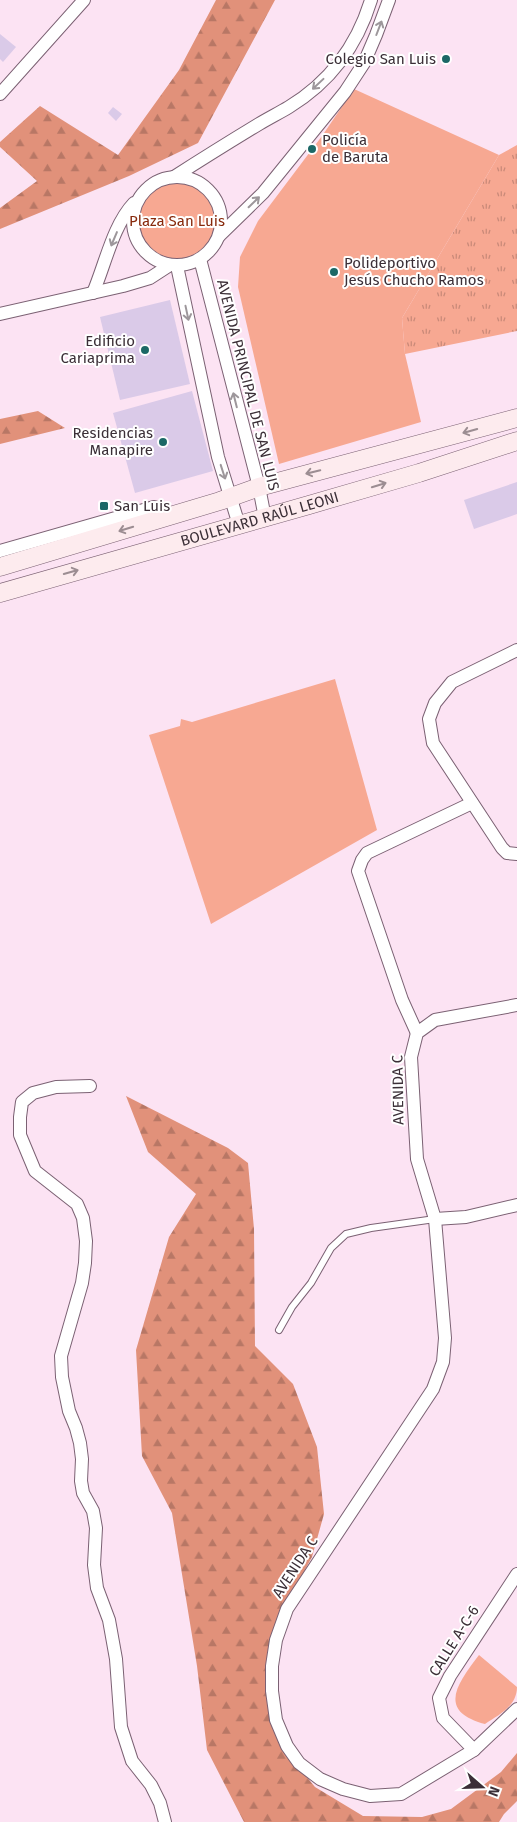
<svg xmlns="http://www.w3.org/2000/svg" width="517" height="1822" viewBox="0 0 517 1822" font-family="'Fira Sans',sans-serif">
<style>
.grass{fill:url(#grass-tufts)}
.forest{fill:url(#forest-firs)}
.green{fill:#f7a892}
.building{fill:#dacae8}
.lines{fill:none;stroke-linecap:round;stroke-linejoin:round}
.lane-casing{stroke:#7b6173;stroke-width:8}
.street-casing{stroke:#7b6173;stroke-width:14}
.secondary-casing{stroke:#7b6173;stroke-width:19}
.lane{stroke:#fff;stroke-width:6}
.street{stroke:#fff;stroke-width:12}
.secondary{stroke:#fdebee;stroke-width:18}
.oneway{stroke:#9d979b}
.oneway2{stroke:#9c8d92}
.poi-dot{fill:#1b6866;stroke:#fff;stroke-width:2}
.labels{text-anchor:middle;stroke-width:4;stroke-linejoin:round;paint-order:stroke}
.poi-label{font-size:15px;fill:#3b2f37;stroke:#fff;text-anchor:end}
.park-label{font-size:15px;fill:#87290b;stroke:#fff}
.street-label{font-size:15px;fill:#3b2f37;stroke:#fff}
</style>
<defs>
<pattern id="grass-tufts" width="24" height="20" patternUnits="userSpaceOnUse" patternTransform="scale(1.25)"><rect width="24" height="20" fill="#f7a892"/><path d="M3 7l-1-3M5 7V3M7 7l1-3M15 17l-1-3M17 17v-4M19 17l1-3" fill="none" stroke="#c98978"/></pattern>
<pattern id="forest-firs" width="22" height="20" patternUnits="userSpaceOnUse" patternTransform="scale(1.25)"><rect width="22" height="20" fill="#e1917a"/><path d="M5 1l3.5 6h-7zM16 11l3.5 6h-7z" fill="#b87765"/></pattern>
</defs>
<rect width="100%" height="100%" fill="#fce3f3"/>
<polygon class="grass" points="517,145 517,331 405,354 402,318 499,155"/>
<g class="forest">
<polygon points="216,0 275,0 198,143 129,176 0,229 0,208 37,181 0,147 0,142 40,106 118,155 179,70"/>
<polygon points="38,411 65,428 0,444 0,419"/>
<polygon points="126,1096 228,1148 248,1163 254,1229 255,1346 293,1384 317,1447 324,1514 312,1557 284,1608 270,1655 281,1746 315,1787 363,1816 422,1817 451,1809 501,1772 517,1753 517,1801 504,1814 499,1822 244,1822 207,1750 197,1666 172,1513 142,1456 136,1350 169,1237 196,1194 148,1152"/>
</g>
<g class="green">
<polygon points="354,89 499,155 402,318 405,354 421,422 279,464 238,287 240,257 258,221 322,136"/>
<circle cx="177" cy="221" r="44"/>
<polygon points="335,679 377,830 211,924 149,735 180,726 181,719 192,722"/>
<path d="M479,1655L517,1687C517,1706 499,1715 485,1724C436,1711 458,1683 479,1655Z"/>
</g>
<g class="building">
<polygon points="0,34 16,47 3,62 0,59"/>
<polygon points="113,107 122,114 116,121 108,113"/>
<polygon points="170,300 190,384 120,400 100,317"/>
<polygon points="192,391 213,471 135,493 113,413"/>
<polygon points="517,482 517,514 474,529 464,500"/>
</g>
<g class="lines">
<g class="lane-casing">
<polyline id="lane" points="279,1330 292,1307 311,1283 331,1248 346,1234 371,1228 435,1219"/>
</g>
<g class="street-casing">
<g id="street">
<polyline points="0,94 84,0"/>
<circle cx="177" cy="221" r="44"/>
<path d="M174,177C202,159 231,141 259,124C269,118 279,113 289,107C330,82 357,46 371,0"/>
<polyline points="219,236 263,193 345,92 364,63 376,35 389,0"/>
<polyline points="200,259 259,487 265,518"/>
<polyline points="177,266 218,457 239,525"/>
<path d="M93,293C105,265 113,225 134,203"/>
<polyline points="0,314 123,286 150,278 170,265"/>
<polyline points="0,551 154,507 173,515"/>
<polyline points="517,650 452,682 435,703 429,719 433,743 502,848 507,853 517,854"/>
<polyline points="517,1005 435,1020 417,1033 411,1057 417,1159 435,1219 466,1217 517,1205"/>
<polyline points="417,1033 402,1000 358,871 362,860 367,853 472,803"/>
<polyline points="90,1086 56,1087 33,1093 22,1102 20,1117 20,1135 35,1171 77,1204 83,1218 86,1241 85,1263 82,1283 61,1356 62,1377 69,1411 76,1428 80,1443 82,1459 81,1481 83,1493 93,1511 96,1528 94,1565 97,1588 109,1620 116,1659 121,1727 132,1761 151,1785 160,1803 165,1822"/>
<polyline points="435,1219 445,1338 443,1362 433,1389 287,1609 276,1640 272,1666 272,1691 276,1720 287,1746 299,1763 320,1779 343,1789 370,1796 401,1794 474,1750 517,1709"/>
<polyline points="474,1750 443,1718 439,1698 450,1676 517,1574"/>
</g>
</g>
<g class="secondary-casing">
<g id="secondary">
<polyline points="0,567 220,501 259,487 517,418"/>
<path id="s1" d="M0,593L309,505L419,473L517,441"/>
</g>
</g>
<use href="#lane" class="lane"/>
<use href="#street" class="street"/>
<use href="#secondary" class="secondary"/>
</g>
<defs><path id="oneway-shaft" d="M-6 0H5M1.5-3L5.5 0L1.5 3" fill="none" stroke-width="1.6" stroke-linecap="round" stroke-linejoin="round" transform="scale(1.25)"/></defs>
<g class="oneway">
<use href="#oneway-shaft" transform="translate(379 28) rotate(-69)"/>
<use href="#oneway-shaft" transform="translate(318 84) rotate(137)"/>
<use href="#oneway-shaft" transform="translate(254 202) rotate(-44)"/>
<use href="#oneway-shaft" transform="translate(114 239) rotate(113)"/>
<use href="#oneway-shaft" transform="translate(187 313) rotate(78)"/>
<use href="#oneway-shaft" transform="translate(235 400) rotate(-104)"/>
<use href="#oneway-shaft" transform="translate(223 472) rotate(72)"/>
</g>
<g class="oneway2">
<use href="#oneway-shaft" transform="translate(470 431) rotate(164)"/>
<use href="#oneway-shaft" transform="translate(313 472) rotate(166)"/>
<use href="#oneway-shaft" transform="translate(379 485) rotate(-17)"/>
<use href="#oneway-shaft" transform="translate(126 529) rotate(163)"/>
<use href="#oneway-shaft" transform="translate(71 572) rotate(-16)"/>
</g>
<g class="poi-dot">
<circle cx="446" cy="59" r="5"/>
<circle cx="312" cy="149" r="5"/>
<circle cx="334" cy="272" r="5"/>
<circle cx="145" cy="350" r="5"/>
<circle cx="163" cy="442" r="5"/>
<rect x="99" y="501" width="10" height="10" rx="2.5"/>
</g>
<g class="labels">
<g class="poi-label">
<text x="436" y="64">Colegio San Luis</text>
<text x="322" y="145" text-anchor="start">Policía<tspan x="322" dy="17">de Baruta</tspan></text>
<text x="344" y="268" text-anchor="start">Polideportivo<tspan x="344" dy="17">Jesús Chucho Ramos</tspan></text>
<text x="135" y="346">Edificio<tspan x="135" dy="17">Cariaprima</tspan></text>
<text x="153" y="438">Residencias<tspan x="153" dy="17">Manapire</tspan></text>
<text x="114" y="511" text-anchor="start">San Luis</text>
</g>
<g class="park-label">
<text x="177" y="226">Plaza San Luis</text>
</g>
<g class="street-label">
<text transform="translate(248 385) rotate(76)" y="5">AVENIDA PRINCIPAL DE SAN LUIS</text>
<text dy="5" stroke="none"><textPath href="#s1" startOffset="270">BOULEVARD RAÚL LEONI</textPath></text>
<text transform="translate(398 1090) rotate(-91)" y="5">AVENIDA C</text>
<text transform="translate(295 1567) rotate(-57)" y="5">AVENIDA C</text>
<text transform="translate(454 1641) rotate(-58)" y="5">CALLE A-C-6</text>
</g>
</g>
<g transform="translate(482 1787) rotate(110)" stroke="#ffffff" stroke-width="4" paint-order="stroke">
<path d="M0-4L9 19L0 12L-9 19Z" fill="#3b2f37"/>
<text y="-8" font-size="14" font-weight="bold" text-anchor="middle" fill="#3b2f37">N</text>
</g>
</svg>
